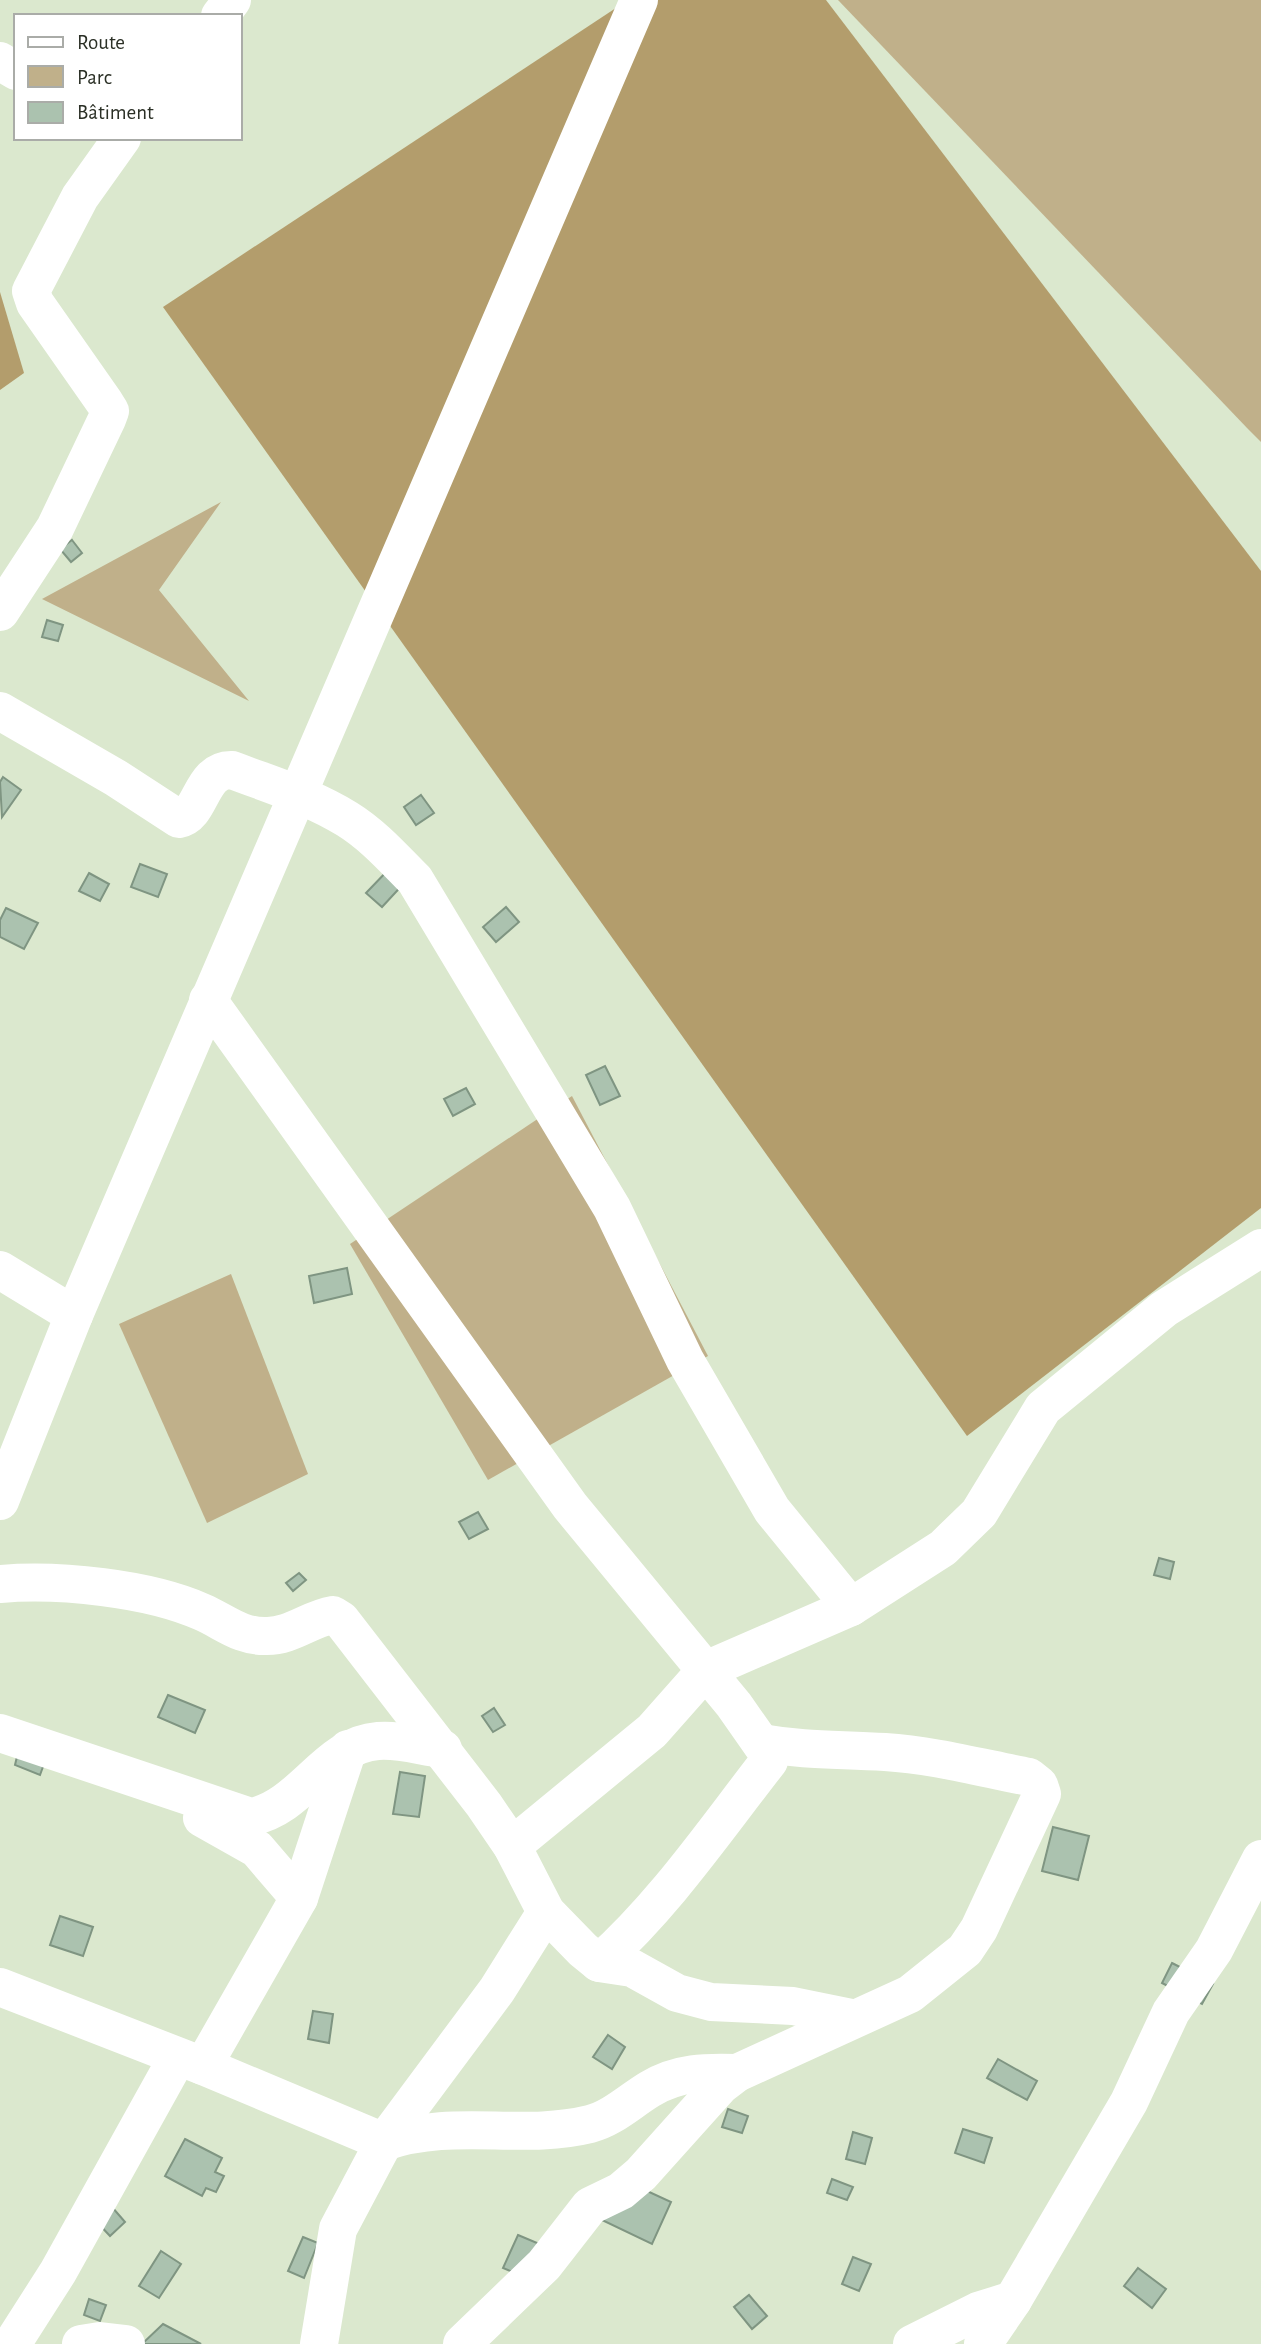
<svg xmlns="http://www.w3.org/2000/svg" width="1261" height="2344" viewBox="0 0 1261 2344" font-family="'Alegreya Sans',sans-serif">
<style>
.green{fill:#c0b08a}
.forest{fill:#b39d6c}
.building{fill:#abc2af;stroke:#7f9582;stroke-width:2}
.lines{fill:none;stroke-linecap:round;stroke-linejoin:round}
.street{stroke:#fff;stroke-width:38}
</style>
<rect width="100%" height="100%" fill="#dbe8ce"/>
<g class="green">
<polygon points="838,0 1261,0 1261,442 1248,429"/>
<polygon points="221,502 159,590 249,701 42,599"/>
<polygon points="572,1096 708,1356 488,1480 350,1244"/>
<polygon points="231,1274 308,1474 207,1523 119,1324"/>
</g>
<g class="forest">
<polygon points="628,0 826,0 1261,571 1261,1208 967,1436 163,307"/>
<polygon points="0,292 24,373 0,390"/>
</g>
<g class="building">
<polygon points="72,540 82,553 71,562 60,549"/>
<polygon points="47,620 63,625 58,641 42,637"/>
<polygon points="3,777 21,790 2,817 0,782"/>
<polygon points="421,795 434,813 416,825 404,807"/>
<polygon points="140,864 167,874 158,897 131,887"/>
<polygon points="392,866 407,880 382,907 366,893"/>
<polygon points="89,873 109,884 100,901 79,891"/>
<polygon points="506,907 519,922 496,942 483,927"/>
<polygon points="6,908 38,923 24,949 0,937 0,920"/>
<polygon points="605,1066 620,1096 600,1105 586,1075"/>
<polygon points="466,1088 475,1104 453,1116 444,1099"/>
<polygon points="347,1268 352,1294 314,1303 309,1276"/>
<polygon points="478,1512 488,1529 469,1539 459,1522"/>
<polygon points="1159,1558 1174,1562 1170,1579 1154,1575"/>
<polygon points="299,1573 306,1580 293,1591 286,1583"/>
<polygon points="168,1695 205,1710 195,1733 158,1717"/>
<polygon points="494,1708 505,1725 493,1732 482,1716"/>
<polygon points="21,1740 48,1753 40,1775 15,1765"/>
<polygon points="400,1772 425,1776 419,1817 393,1814"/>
<polygon points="1053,1827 1089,1836 1078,1880 1042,1871"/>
<polygon points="60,1916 93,1927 83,1956 50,1945"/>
<polygon points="1172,1963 1213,1984 1202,2004 1162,1983"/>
<polygon points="313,2011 333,2014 329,2043 308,2039"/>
<polygon points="608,2035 625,2047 612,2069 593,2057"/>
<polygon points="998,2059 1037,2081 1027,2100 987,2078"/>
<polygon points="728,2109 748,2116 742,2133 722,2127"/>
<polygon points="963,2129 992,2138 984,2163 955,2153"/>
<polygon points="853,2132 872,2138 865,2164 846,2159"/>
<polygon points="185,2139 222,2158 215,2172 224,2176 216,2192 206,2188 202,2196 165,2176"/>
<polygon points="621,2179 671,2202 652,2244 602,2220"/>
<polygon points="832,2179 853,2187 847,2200 827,2193"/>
<polygon points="112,2207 125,2222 110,2236 96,2221"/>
<polygon points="518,2235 549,2248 535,2281 503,2268"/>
<polygon points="303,2237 318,2243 304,2278 288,2271"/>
<polygon points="161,2251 181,2264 159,2298 139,2286"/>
<polygon points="853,2257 871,2264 859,2291 842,2284"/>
<polygon points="1138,2268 1166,2289 1152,2308 1124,2286"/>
<polygon points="749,2295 767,2316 752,2329 734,2307"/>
<polygon points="89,2299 106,2305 100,2321 84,2315"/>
<polygon points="163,2324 201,2344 142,2344"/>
</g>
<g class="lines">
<g class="street">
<polyline points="220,16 232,0"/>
<polyline points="0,61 16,71"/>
<polyline points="0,612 55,528 107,419 110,411 105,403 35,303 31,291 80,197 122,138"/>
<path d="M0,711L116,778L179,819C202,815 200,769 232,770C271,785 312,797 347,819C373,835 394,859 415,880L612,1208L685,1360L772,1510L851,1607"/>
<path d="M208,1000L570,1506L734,1705L769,1755V1761C715,1830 665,1904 599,1963"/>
<polyline points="0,1270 74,1315"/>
<polyline points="0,1501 74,1315 639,0"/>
<path d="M0,1584C59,1579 148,1588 202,1612C225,1622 240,1637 267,1636C292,1636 309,1619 333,1615L341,1620L484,1805L512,1846L546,1912L583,1950L599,1963L632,1968L677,1993L711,2002L793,2006L852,2018"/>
<path d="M0,1733L251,1817C303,1807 325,1745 378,1741C399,1739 423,1747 443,1749"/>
<polyline points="202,1818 257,1849 299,1898"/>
<polyline points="512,1846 652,1731 706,1670 851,1607 943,1548 979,1513 1043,1408 1164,1309 1261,1248"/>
<path d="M0,1987L203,2066L384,2142C454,2118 521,2141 590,2124C613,2118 630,2101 650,2089C678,2072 706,2072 737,2073"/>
<polyline points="203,2066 299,1898 348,1749"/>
<polyline points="12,2344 58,2272 177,2058"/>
<polyline points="81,2344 100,2341 126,2344"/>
<polyline points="319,2344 338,2229 384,2142 497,1990 546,1912"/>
<path d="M462,2344L544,2265L590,2206L621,2191L641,2174L720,2086L737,2073L910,1994L965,1950L979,1929L1042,1794L1039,1785L1029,1777C982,1768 933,1755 885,1752C841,1749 806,1751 761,1743"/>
<polyline points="912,2344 978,2311 1013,2300"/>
<polyline points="983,2344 1013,2300 1129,2102 1171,2012 1214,1950 1261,1859"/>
</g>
</g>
<rect x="14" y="14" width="228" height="126" fill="#ffffff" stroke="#aaaca8" stroke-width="2"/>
<rect x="28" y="37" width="35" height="10" fill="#ffffff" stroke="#aaaca8" stroke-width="2"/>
<text x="77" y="49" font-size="21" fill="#2b3026">Route</text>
<rect x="28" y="66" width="35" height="21" fill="#c0b08a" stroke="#aaaca8" stroke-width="2"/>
<text x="77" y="84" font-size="21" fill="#2b3026">Parc</text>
<rect x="28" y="102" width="35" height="21" fill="#abc2af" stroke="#aaaca8" stroke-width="2"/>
<text x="77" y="119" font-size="21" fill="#2b3026">Bâtiment</text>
</svg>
